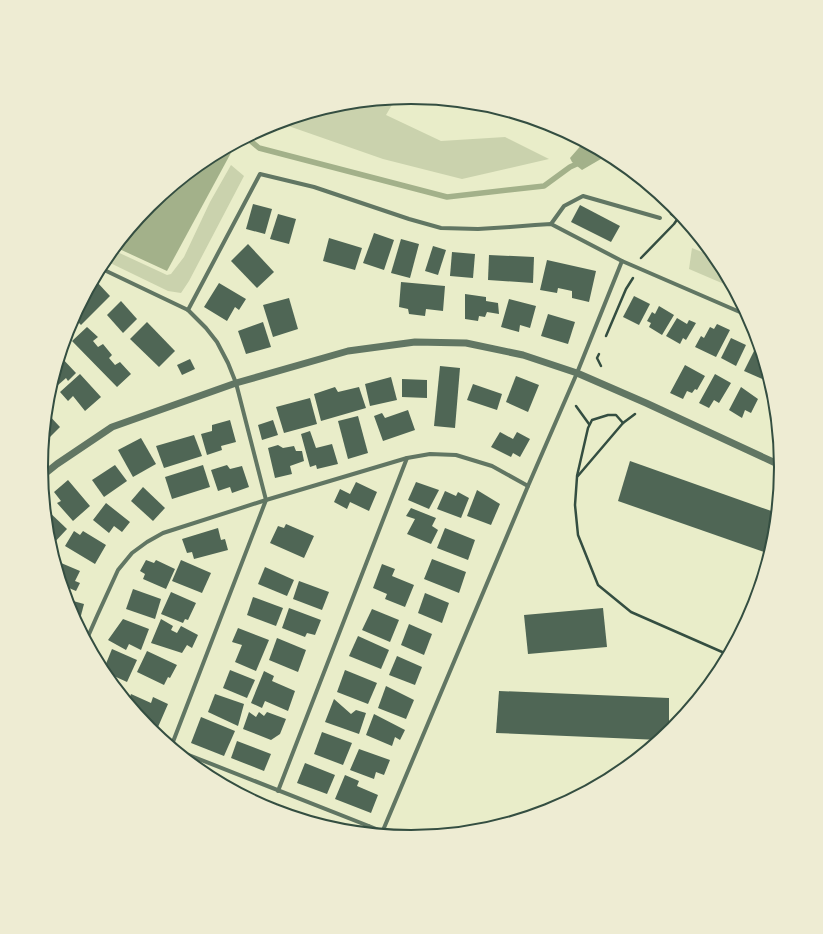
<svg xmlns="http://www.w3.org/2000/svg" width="823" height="934" viewBox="0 0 823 934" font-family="Georgia,serif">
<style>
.green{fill:#cad2ad}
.water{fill:#a3b18a}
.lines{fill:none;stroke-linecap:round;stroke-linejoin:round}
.stream{stroke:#a3b18a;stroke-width:5.5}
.building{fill:#4f6655}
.path{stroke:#344e41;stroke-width:2.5}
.pedestrian{stroke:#617663;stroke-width:3.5}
.minor{stroke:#617663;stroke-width:4}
.tertiary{stroke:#617663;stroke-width:7}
.rim{fill:none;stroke:#344e41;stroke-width:2}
</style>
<rect width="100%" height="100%" fill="#e9edc9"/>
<g class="green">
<polygon points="396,98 386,115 441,141 505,137 549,159 462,179 383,159 277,122 339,104"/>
<polygon points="231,165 244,176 189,281 181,293 168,291 104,260 113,250 167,275 171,274 184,257 210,202"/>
<polygon points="692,248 717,258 720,261 736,293 724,284 689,269"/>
</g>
<g class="water">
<polygon points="584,142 586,142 618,159 621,162 615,159 606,156 582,170 572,162 570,158"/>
<polygon points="228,147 232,151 167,271 115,247 150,205 206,159"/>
</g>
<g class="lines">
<polyline class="stream" points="246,137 259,148 447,197 544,186 570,167 581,162"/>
</g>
<g class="building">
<polygon points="253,204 272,209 265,234 246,229"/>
<polygon points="580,205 620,226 611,242 571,222"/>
<polygon points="278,214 296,219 289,244 270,239"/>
<polygon points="374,233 394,240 384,270 363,263"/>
<polygon points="329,238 362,248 355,270 323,261"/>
<polygon points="401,239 419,244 410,278 391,273"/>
<polygon points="248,244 274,272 257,288 231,261"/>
<polygon points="433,246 446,250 438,275 425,271"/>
<polygon points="452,252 475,254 473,278 450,276"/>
<polygon points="489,255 534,257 533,283 488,280"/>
<polygon points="547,260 596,271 589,302 572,298 572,291 558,288 557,293 540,290"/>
<polygon points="96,281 110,296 81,325 73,317 89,288"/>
<polygon points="401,282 445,286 443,311 426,309 425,316 409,314 408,309 399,307"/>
<polygon points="219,283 246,299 239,310 235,307 227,321 204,307"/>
<polygon points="465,294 486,297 486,301 498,303 499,314 487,312 485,317 479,316 478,321 465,319"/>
<polygon points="634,296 650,304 639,325 623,317"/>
<polygon points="289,298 298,329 273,337 263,305"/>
<polygon points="509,299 536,306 530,328 520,325 519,332 501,327"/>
<polygon points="121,301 137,319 123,333 107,315"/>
<polygon points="659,306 674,315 662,335 649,327 651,323 647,321 652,312 655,314"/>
<polygon points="548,314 575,322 568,344 541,336"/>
<polygon points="677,318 687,324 689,320 696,323 686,340 683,338 680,344 666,336"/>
<polygon points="147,322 175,351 159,367 130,339"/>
<polygon points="263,322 271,347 246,354 238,331"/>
<polygon points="717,324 730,330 716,357 695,347 701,336 704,338 710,327 714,329"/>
<polygon points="87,327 98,337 93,341 98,347 103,344 112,355 109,358 115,365 120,362 131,374 117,387 72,341"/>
<polygon points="731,338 746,345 736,366 721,358"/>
<polygon points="755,349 762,354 770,379 769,382 744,371"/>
<polygon points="60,356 76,373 68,381 66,378 57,386 52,381"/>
<polygon points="190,359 195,369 182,375 177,365"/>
<polygon points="685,365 705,376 697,390 695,389 692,393 687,391 683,399 670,393"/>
<polygon points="440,366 460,368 455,428 434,426"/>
<polygon points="80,374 101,397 85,411 73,396 68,401 60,392"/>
<polygon points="715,374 731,383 719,403 714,400 709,408 699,403"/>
<polygon points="516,376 539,385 528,412 506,402"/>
<polygon points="391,377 397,400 370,406 365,384"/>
<polygon points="402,379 427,380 427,398 402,397"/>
<polygon points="473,384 502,394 497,410 467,400"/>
<polygon points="335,387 338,392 359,387 366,408 321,421 314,394"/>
<polygon points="741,387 758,399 751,413 745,410 742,418 729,410"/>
<polygon points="310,398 317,424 284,433 276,407"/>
<polygon points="408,410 415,430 383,441 374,416 382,413 385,418"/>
<polygon points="46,412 60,427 45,442 44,441"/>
<polygon points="358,416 368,453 348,459 338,421"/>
<polygon points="230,420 236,442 221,446 222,450 207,455 201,434 212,431 212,425"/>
<polygon points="273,420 278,435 262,440 258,425"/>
<polygon points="310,431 316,448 332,444 338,464 317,469 316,465 310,467 301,434"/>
<polygon points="500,432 513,439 517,432 530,439 520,457 513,453 511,457 491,447"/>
<polygon points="194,435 202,456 164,468 156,446"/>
<polygon points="141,438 156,464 133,477 118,450"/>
<polygon points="278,445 283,448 294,446 296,451 302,451 304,461 290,466 292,474 275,478 268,448"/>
<polygon points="630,461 777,513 775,540 770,554 618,501"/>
<polygon points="115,465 127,481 104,497 92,480"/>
<polygon points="203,465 210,487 172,499 165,477"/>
<polygon points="227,465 230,469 242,466 249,487 232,493 230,487 218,491 211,470"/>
<polygon points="68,480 90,506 73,521 57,503 61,501 54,492"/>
<polygon points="356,482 377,492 369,511 350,502 347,509 334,502 340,489 350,494"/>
<polygon points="416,482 439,490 429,509 408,500"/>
<polygon points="143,487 165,508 153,521 131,501"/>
<polygon points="477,490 500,504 491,525 467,516"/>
<polygon points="445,491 456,496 458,492 469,498 461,518 437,509"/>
<polygon points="106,503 130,522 122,532 114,526 109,533 93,520"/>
<polygon points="45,508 67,529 52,545 49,542 48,539"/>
<polygon points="411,508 436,518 432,526 438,530 431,544 407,534 415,519 406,516"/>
<polygon points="286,524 314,536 304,558 270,543 278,526 284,528"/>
<polygon points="218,528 221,540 225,539 228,550 194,559 192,552 187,553 182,539"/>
<polygon points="445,528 475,540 468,560 437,548"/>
<polygon points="74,531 80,535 83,531 106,545 95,564 65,546"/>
<polygon points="432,559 466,572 459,593 424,579"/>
<polygon points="54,560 80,571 75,581 80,583 76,591 62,585"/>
<polygon points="146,560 154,563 156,560 175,569 166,589 143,579 145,574 140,571"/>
<polygon points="181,560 211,573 202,593 172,581"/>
<polygon points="382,564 395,569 392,576 414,585 405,607 385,599 387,594 373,588"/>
<polygon points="265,567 294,580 287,596 258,584"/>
<polygon points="299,581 329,592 322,610 293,599"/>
<polygon points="133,589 161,599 155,619 126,609"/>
<polygon points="171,592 196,603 188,620 185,619 183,623 161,614"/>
<polygon points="425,593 449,603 442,623 418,613"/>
<polygon points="253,597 283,608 276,626 247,615"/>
<polygon points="66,599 84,604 79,623 76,622 69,609"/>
<polygon points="289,608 321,620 315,635 307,633 305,637 282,628"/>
<polygon points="603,608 607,647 528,654 524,615"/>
<polygon points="372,609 399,620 390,642 362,630"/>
<polygon points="123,619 149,629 141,650 129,644 126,650 108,640"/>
<polygon points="161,619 173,626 171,630 177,633 181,626 198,635 192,648 187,645 182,653 151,643"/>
<polygon points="409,624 432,634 424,655 401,645"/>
<polygon points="238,628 269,640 256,671 235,662 242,645 232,642"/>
<polygon points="358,636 389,650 381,669 349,656"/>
<polygon points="277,638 306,650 298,672 269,660"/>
<polygon points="112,649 137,660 127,682 103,671"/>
<polygon points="147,651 177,665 170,678 168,677 164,685 137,672"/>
<polygon points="397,656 422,667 415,685 389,675"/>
<polygon points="230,670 255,680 247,698 223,688"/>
<polygon points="345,670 377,683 368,704 337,692"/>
<polygon points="264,671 274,676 272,681 295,691 288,711 265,701 262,708 251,703"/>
<polygon points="386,686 414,700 406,719 378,708"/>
<polygon points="499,691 669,698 669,732 660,740 496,733"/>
<polygon points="131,694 151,703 153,697 168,704 158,727 143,720 128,702"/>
<polygon points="215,694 244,704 238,726 208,712"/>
<polygon points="334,699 351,714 356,710 366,713 359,734 325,722"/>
<polygon points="249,712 256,717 259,712 264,716 267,712 286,719 280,734 271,740 243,729"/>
<polygon points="374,714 405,730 400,740 395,737 392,746 366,735"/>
<polygon points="201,717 235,731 224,756 191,743"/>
<polygon points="322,732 352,743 343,765 314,754"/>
<polygon points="237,741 271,754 264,771 231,758"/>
<polygon points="359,749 390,760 384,775 376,772 374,779 350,770"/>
<polygon points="305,763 335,775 327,794 297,783"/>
<polygon points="345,775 359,781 357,786 378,795 371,813 335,799"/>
</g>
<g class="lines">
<g class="path">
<polyline points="671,214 694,230"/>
<polyline points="641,258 674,224 681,214"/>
<polyline points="606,336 626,289 633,278"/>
<polyline points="599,354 597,358 601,366"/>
<polyline points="576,406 589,424"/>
<polyline points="635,414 623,423 577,477 575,505 578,535 598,585 631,612 729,655"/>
<polyline points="577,476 588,428 592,420 608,415 616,415 623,423"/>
<polyline points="702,695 729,654"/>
</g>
<polyline class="pedestrian" points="366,833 369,826"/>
<g class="minor">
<polyline points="551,224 564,206 583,196 660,218"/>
<polyline points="100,268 188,310 206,328 217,342 228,363 236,383 266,500 171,747"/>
<polyline points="188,310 260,174 314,187 409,219 441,228 478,229 510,227 535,225 551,224 622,261 749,316"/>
<polyline points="86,641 97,616 118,570 132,553 147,542 163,533 266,500 407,458 430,454 456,455 492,466 528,486"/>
<polyline points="176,750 394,836"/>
<polyline points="278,791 407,458"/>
<polyline points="381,835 528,486 577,373 622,261"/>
</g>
<polyline class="tertiary" points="42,476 57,464 112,427 236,383 348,351 415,342 466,343 523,355 577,373 646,403 782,466"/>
</g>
<path d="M0 0H823V934H0ZM48 467a363 363 0 1 1 726 0a363 363 0 1 1-726 0Z" fill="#eeecd3" fill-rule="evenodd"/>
<path class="rim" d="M48 467a363 363 0 1 1 726 0a363 363 0 1 1-726 0Z"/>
</svg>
